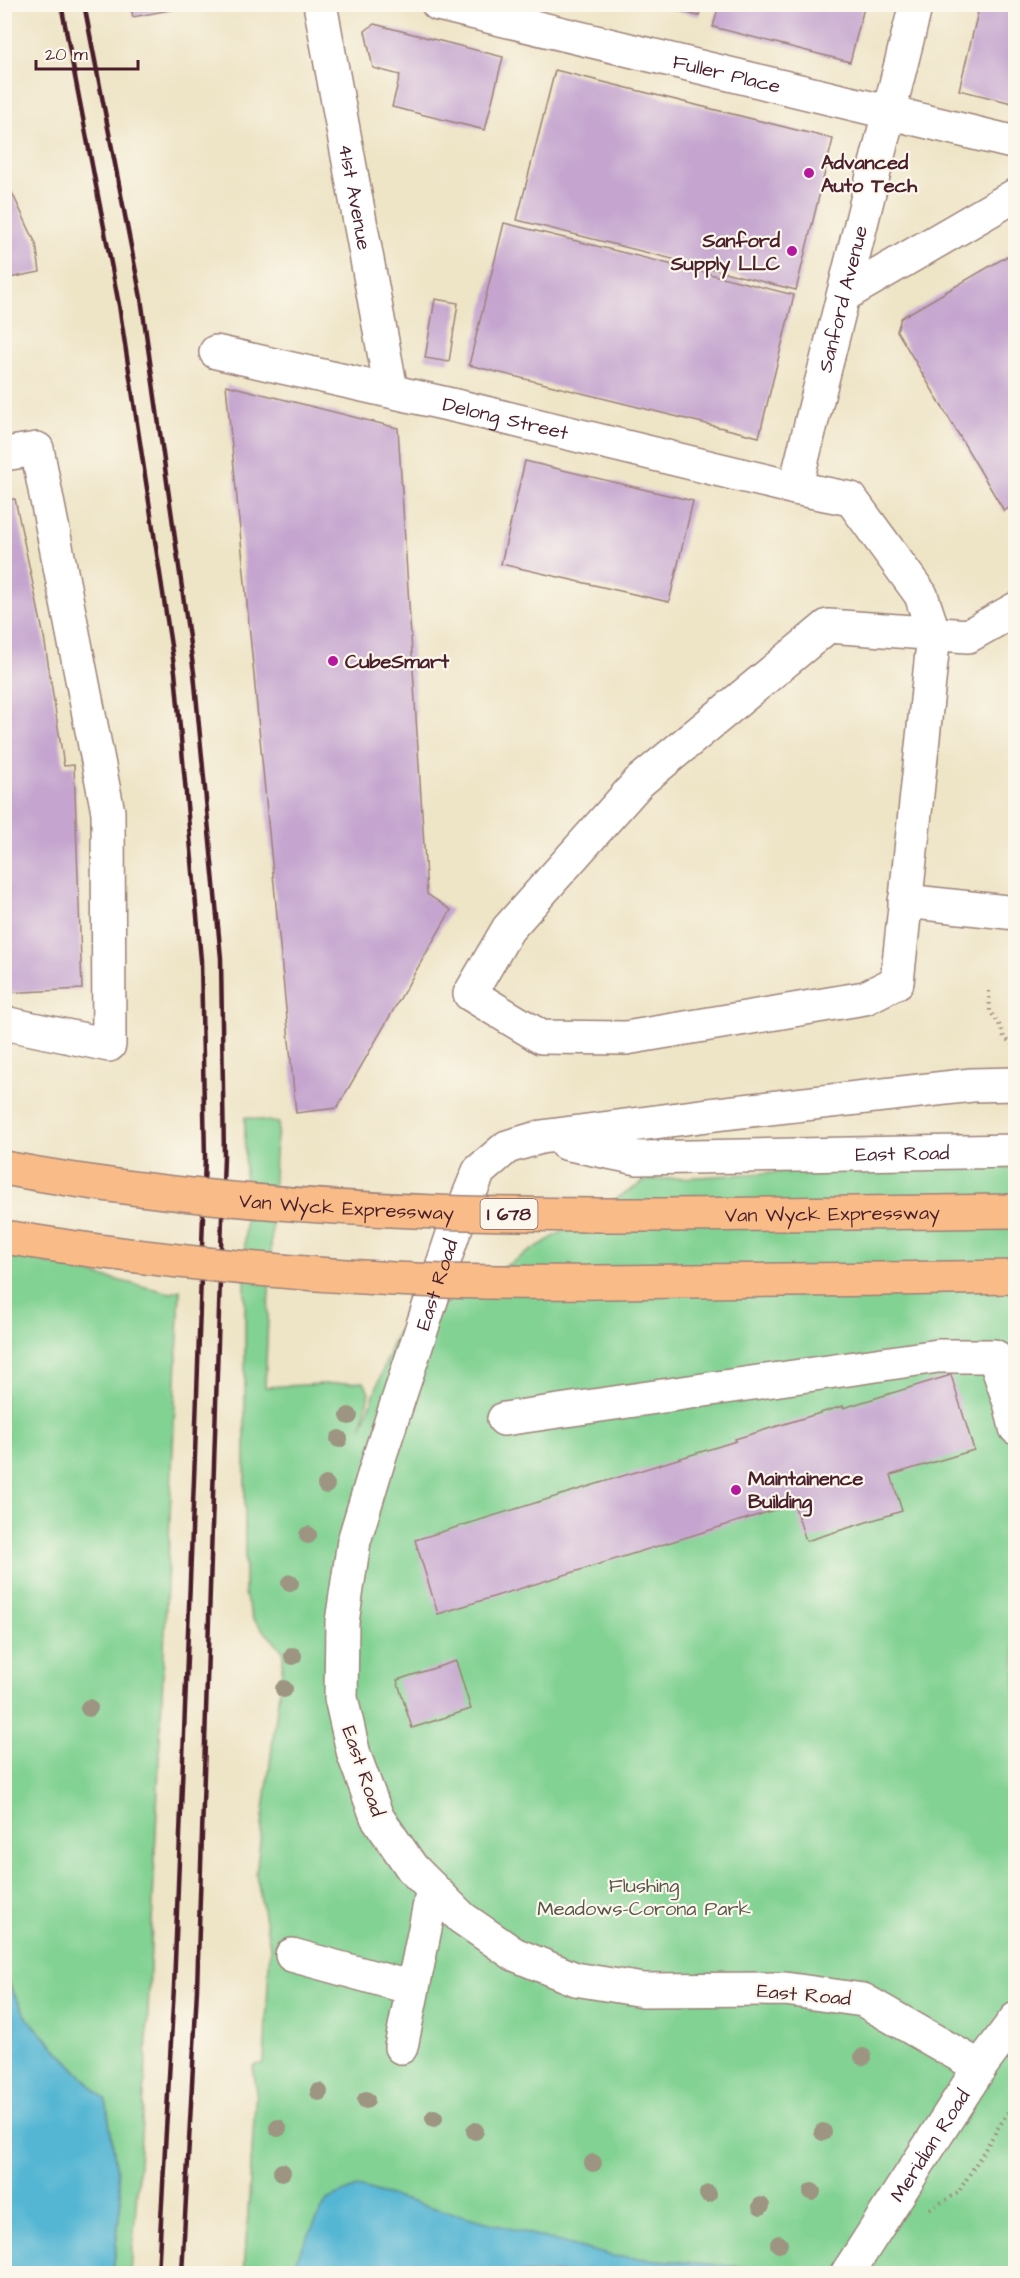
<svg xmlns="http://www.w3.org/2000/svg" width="1020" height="2278" viewBox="0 0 1020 2278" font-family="'Architects Daughter',sans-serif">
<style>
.green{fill:#82d293;stroke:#66785f;stroke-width:1.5}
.water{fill:#55b6d3;stroke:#506a7f;stroke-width:1.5}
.building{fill:#c5a5cf}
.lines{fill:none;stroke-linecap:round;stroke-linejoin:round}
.minor-casing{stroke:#9c8278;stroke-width:36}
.path{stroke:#9c8278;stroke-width:4;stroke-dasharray:1.5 4.5;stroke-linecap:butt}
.minor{stroke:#fff;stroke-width:33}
.rail{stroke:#4a1f2b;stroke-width:4.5}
.highway-bridge-casing{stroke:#9c8278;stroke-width:36;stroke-linecap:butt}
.highway-bridge{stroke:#f9bc89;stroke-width:33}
.tree{fill:#9d9582}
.poi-dot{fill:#b5179e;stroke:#fbf7ec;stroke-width:2}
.labels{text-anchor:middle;stroke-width:4.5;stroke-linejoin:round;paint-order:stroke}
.shield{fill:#fbf7ec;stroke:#7f6065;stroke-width:1.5}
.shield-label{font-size:18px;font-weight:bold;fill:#4a1f2b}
.street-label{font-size:20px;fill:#4a1f2b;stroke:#fbf7ec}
.poi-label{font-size:20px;font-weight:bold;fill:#4a1f2b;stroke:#fbf7ec;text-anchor:start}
.park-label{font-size:20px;fill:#5b554a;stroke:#fbf7ec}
</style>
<rect width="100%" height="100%" fill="#fbf7ec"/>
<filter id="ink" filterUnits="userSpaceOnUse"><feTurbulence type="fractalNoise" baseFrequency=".0167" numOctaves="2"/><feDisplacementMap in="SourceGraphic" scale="12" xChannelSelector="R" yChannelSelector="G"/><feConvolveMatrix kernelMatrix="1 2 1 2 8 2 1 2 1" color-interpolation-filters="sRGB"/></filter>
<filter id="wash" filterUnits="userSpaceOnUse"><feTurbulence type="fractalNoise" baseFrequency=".008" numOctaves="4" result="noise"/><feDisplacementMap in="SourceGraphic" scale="24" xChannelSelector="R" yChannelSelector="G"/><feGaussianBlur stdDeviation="1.35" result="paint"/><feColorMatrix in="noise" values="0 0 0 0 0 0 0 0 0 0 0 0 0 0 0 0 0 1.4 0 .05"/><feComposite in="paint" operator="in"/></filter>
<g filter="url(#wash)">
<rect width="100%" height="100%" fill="#eee4c6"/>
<g class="green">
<polygon points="245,1117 279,1123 275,1153 265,1387 364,1382 369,1392 362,1427 397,1332 647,1180 934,1163 1015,1163 1015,2273 244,2274 256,2088 253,2066 264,2063 270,1946 256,1874 284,1652 253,1619 245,1595"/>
<polygon points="4,1253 171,1293 180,1290 145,2081 131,2273 113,2273 121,2198 106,2101 28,2019 5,1977"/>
</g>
<g class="water">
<polygon points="4,1977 28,2019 106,2101 121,2198 113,2273 5,2273"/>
<polygon points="357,2187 612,2256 743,2267 748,2273 289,2273 327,2200"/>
</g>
<g id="blocks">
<g class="building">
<polygon points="130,4 191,4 191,6 133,17"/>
<polygon points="667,4 701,4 699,16 666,8"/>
<polygon points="719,4 865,4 850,62 713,27"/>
<polygon points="980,4 1016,4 1016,104 959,90"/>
<polygon points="374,24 503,57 485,130 392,107 400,75 373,68 365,31"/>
<polygon points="555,70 833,139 796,290 517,220"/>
<polygon points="8,184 36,244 40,272 4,279 4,185"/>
<polygon points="504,223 794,295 759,437 469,365"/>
<polygon points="1016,251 1016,504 1004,511 897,331 901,318"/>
<polygon points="435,299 458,303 449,362 425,358"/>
<polygon points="226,385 398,428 427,894 451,910 337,1108 296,1113"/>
<polygon points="525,461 693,501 669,602 501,564"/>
<polygon points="15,499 44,637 64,766 74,765 82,989 4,993 4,500"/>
<polygon points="951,1375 974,1450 891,1475 902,1511 806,1541 794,1504 438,1614 415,1540 736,1441 735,1439 843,1406 843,1408"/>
<polygon points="456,1661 471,1709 412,1728 397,1680"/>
</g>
</g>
</g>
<g filter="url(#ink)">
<use href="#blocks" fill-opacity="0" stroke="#9c8278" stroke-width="1.5"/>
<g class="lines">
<g class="minor-casing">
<g id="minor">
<path id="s1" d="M320,4L391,390"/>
<path id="s2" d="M438,4L1016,143"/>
<polyline points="844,295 1016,195"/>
<path id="s3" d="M216,352L465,408L795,488L851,499L921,595L934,634L897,982L865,998L626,1038L541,1037L470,994L508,929L639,782L828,626L968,636L1016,609"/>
<polyline points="4,454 37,449 108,812 109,1045 4,1023"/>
<path id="s4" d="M795,488L916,4"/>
<polyline points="905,901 1016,913"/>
<path id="s5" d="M565,1143L638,1158L1016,1151"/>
<polyline points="504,1419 938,1356 994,1356 1011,1406 1016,1428"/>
<polyline points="292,1955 412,1988"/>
<polyline points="401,2047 433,1889"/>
<path id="s6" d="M980,2067L863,2000L785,1989L643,1990L575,1979L514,1954L462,1918L412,1868L377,1817L354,1755L341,1698L342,1622L354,1541L381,1452L453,1234L479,1171L507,1147L541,1137L716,1114L972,1085L1016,1084"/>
<path id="s7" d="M847,2274L980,2067L1016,2019"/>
</g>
</g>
<g class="path">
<polyline points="989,991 990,1011 999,1024 1004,1037 1016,1048"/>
<polyline points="930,2209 958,2193 1016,2099"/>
</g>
<use href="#minor" class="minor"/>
<g class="rail">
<polyline points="61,4 119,305 175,672 201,960 205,1157 195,1454 174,1987 158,2274"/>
<polyline points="84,4 141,298 194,673 221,958 224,1156 197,1989 182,2274"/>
</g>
<g class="highway-bridge-casing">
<g id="highway-bridge">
<path id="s8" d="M4,1168C338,1230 678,1214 1016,1211"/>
<path d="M4,1237C133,1258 264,1272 394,1279C491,1284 588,1282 684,1281C795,1280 905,1279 1016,1277"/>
</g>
</g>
<use href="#highway-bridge" class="highway-bridge"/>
</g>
<g class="tree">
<circle cx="349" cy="1416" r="9"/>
<circle cx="339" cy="1439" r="9"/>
<circle cx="326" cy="1485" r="9"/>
<circle cx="308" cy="1535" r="9"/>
<circle cx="290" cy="1583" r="9"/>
<circle cx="293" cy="1656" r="9"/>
<circle cx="284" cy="1689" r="9"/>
<circle cx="89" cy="1708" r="9"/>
<circle cx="863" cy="2057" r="9"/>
<circle cx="319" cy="2092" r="9"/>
<circle cx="366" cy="2100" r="9"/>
<circle cx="434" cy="2118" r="9"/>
<circle cx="278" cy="2128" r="9"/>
<circle cx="475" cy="2131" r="9"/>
<circle cx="823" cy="2132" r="9"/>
<circle cx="593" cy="2163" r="9"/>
<circle cx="282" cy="2172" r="9"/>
<circle cx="812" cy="2192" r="9"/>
<circle cx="708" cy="2194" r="9"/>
<circle cx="761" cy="2206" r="9"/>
<circle cx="779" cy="2244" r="9"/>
</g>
</g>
<g class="poi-dot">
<circle cx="809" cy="173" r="6"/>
<circle cx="792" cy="251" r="6"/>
<circle cx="333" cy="661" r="6"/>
<circle cx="736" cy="1490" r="6"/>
</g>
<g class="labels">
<rect class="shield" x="480.5" y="1199" width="57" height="30" rx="4.5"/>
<g class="shield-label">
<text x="509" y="1220">I 678</text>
</g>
<g class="street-label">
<text dy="7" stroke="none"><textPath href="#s2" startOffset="297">Fuller Place</textPath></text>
<text dy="7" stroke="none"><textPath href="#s1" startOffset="196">41st Avenue</textPath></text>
<text dy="7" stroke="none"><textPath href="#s4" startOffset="195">Sanford Avenue</textPath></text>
<text dy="7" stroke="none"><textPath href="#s3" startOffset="297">Delong Street</textPath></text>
<text dy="7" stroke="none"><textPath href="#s5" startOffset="339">East Road</textPath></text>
<text dy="7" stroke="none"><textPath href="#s8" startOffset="345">Van Wyck Expressway</textPath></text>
<text dy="7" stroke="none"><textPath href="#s8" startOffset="831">Van Wyck Expressway</textPath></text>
<text dy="7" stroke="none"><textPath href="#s6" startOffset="1238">East Road</textPath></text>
<text transform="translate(364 1771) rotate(71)" y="7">East Road</text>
<text transform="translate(804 1994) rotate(5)" y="7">East Road</text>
<text dy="7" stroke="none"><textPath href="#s7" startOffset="153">Meridian Road</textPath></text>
</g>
<g class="poi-label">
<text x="821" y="169">Advanced<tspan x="821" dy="23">Auto Tech</tspan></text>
<text x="780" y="247" text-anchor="end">Sanford<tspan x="780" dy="23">Supply LLC</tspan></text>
<text x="345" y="668">CubeSmart</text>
<text x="748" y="1485">Maintainence<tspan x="748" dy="23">Building</tspan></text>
</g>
<g class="park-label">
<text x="644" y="1892">Flushing<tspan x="644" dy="23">Meadows-Corona Park</tspan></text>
</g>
</g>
<rect width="1020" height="2278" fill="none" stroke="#fbf7ec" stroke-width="24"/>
<path d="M36 60v9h102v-9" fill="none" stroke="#4a1f2b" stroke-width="3"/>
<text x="45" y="60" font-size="18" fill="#4a1f2b" stroke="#fbf7ec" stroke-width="4.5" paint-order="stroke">20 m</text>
</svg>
